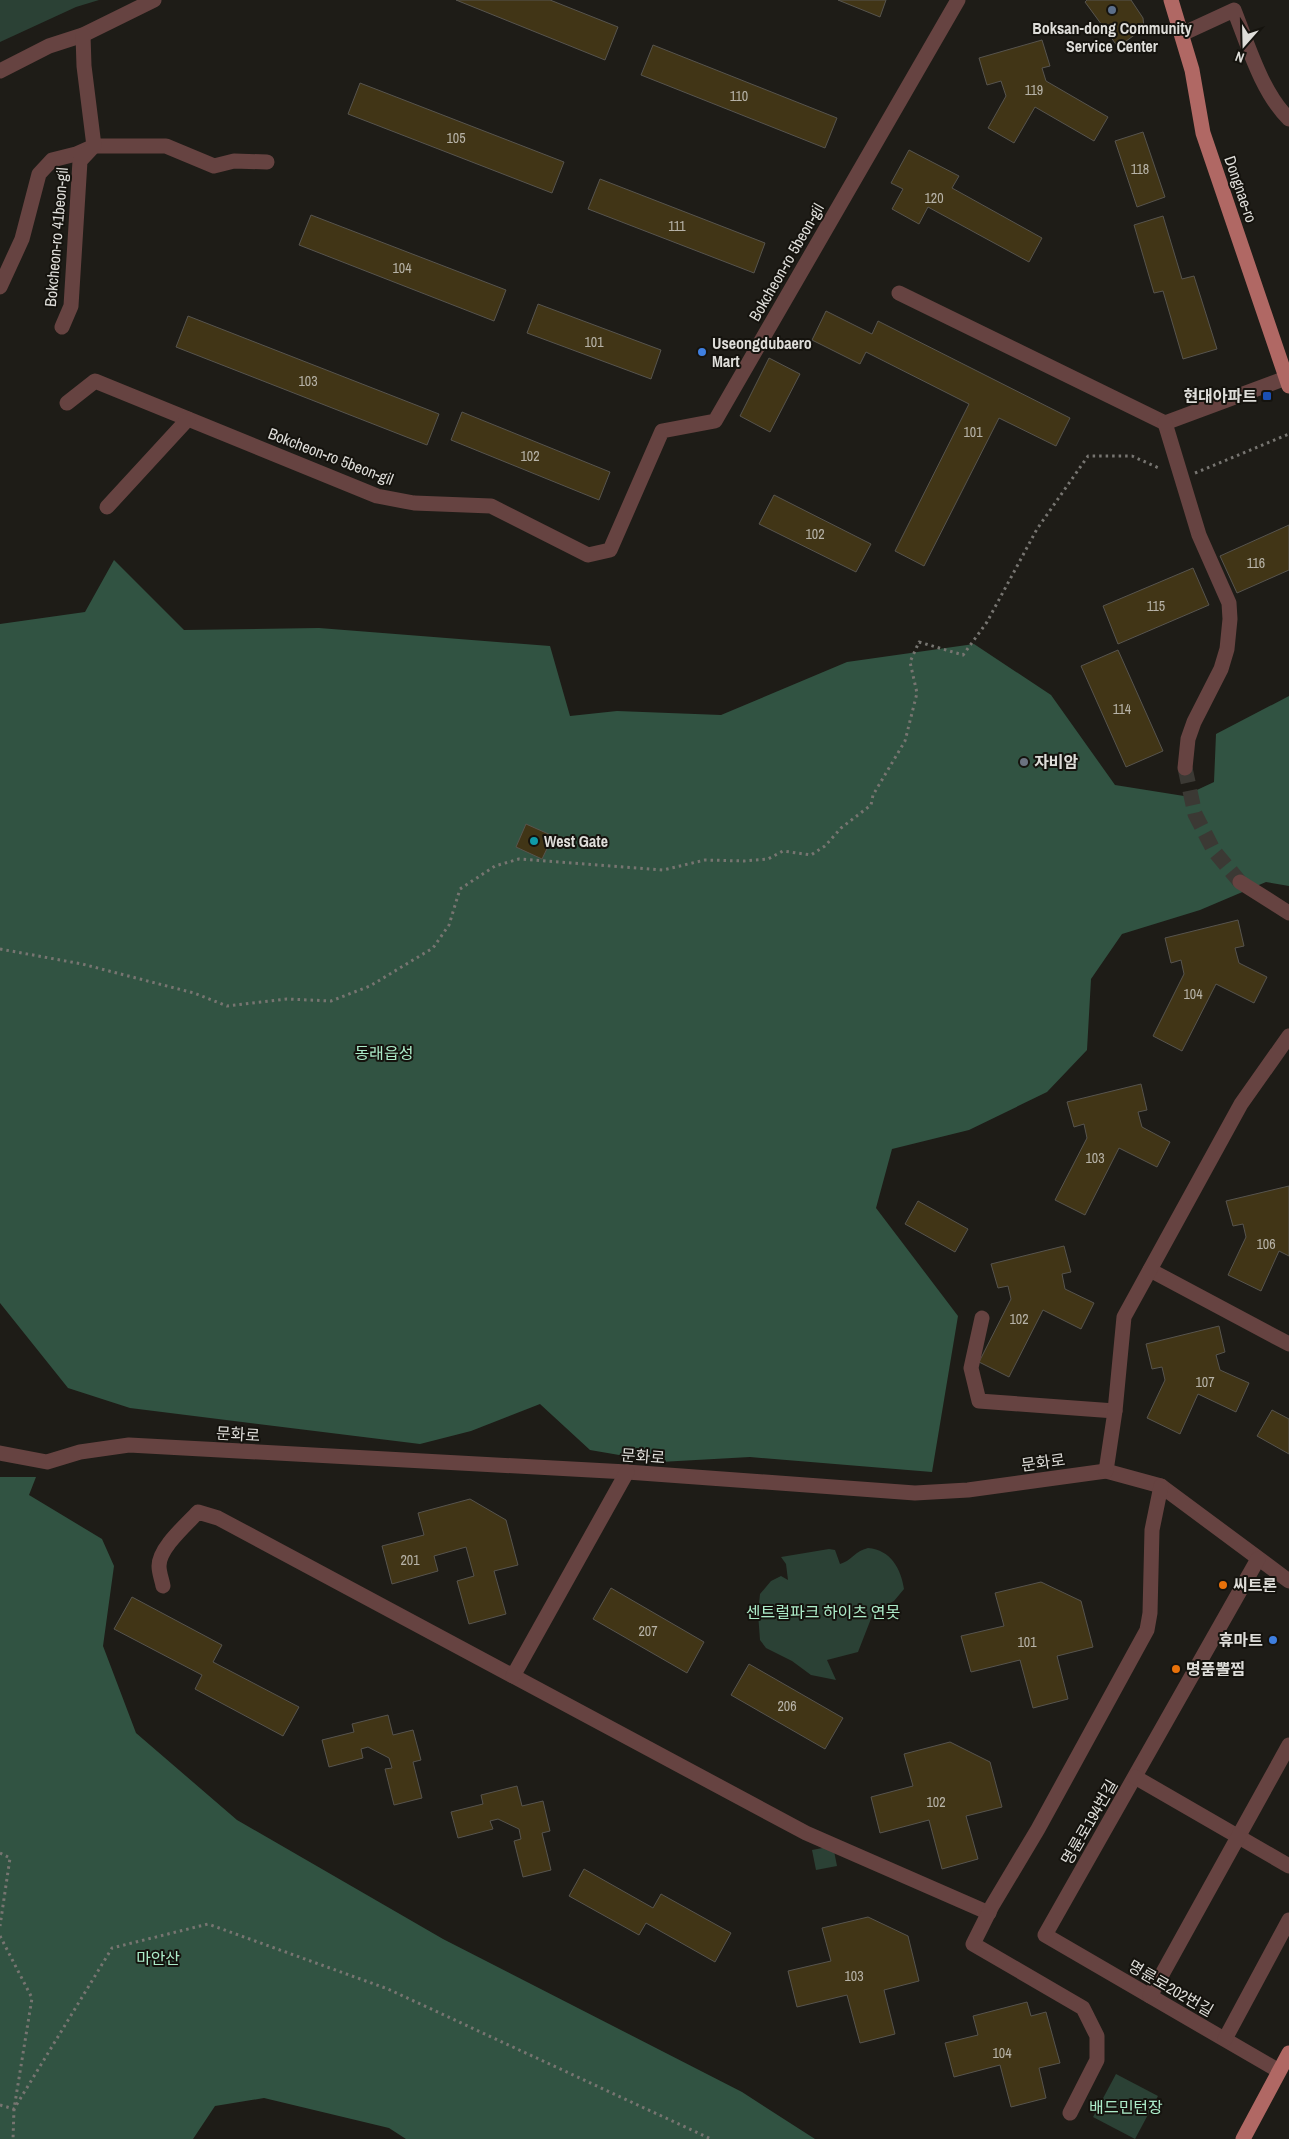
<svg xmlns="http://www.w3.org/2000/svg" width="1289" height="2139" viewBox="0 0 1289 2139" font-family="'Archivo Narrow','Noto Sans KR',sans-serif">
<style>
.green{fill:#2b4135}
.forest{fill:#315342}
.building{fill:#413516;stroke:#57544e}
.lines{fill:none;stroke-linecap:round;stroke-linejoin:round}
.minor-tunnel{stroke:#3b3934;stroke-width:15;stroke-dasharray:15 8;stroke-linecap:butt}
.path{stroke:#777571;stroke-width:3;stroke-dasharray:2.5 4;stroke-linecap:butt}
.minor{stroke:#664341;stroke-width:15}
.major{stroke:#b06864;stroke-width:15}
.service-dot{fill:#5c6f8a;stroke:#15130e;stroke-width:2}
.shop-dot{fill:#3f7fe0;stroke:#15130e;stroke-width:2}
.transit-dot{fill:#1a4fb4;stroke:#15130e;stroke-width:2}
.worship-dot{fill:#6b7280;stroke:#15130e;stroke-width:2}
.culture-dot{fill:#0f9aa8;stroke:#15130e;stroke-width:2}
.food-dot{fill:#e8710a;stroke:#15130e;stroke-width:2}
.labels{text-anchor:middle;stroke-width:4;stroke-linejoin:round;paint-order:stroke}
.number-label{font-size:14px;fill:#b7b3a8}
.poi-label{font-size:16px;font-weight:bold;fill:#deddd9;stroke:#15130e;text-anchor:start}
.street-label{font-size:16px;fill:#deddd9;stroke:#15130e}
.park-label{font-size:16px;fill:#acecc9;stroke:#15130e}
</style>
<rect width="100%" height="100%" fill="#1e1c17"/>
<g class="green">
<polygon points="0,0 99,0 76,7 0,42"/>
<path d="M868,1548C891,1550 901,1569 904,1589L894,1601L874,1611L858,1652L827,1660L836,1680L811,1675L792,1661L766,1648L760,1640L758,1613L760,1594L771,1581L781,1576L788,1580L786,1564L781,1557L829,1549L835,1550L840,1564C851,1561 855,1551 868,1548Z"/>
<polygon points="833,1846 837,1866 816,1870 812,1850"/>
<polygon points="1116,2074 1158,2096 1135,2139 1093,2117"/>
</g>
<g class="forest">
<polygon points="114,560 184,630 319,628 550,646 570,716 617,711 721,715 847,662 974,644 1051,695 1115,785 1184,796 1214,782 1216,734 1289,696 1289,886 1266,882 1200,910 1122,934 1091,979 1087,1050 1047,1092 969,1130 892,1149 876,1208 958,1316 932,1472 750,1457 660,1462 590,1450 540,1404 471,1431 420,1444 130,1408 68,1388 0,1303 0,624 85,612"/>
<polygon points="0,1477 36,1477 29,1495 102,1539 114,1566 103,1646 136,1733 237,1820 443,1939 742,2092 815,2139 406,2139 389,2128 264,2098 215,2106 193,2139 0,2139"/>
</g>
<g class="building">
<polygon points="456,0 550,0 618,27 605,60"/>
<polygon points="838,0 886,0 880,17"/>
<polygon points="1087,0 1131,0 1143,18 1144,28 1118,47 1085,2"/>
<polygon points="1042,40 1050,66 1042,68 1046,81 1108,117 1094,141 1035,107 1014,143 988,128 1006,96 1001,81 987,85 979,58"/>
<polygon points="653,45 837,118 825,148 641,75"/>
<polygon points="360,83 564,162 552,193 348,114"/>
<polygon points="1143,132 1165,197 1137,207 1115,141"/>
<polygon points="909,150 959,176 952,188 1042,238 1029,262 928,207 919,224 892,209 903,189 891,183"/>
<polygon points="600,179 765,243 754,273 588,209"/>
<polygon points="311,215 506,290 494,321 299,245"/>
<polygon points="1163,216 1182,279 1194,276 1217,349 1183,359 1163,291 1154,293 1134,225"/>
<polygon points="538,304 661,350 651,379 527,333"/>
<polygon points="826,311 872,334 878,321 1070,418 1056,446 999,418 924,566 895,551 969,404 866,352 860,364 812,340"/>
<polygon points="188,316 439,414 427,445 176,347"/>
<polygon points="769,358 800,374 770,432 740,416"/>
<polygon points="462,412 610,472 599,500 451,440"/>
<polygon points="774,495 871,544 856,572 759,524"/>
<polygon points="1289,525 1289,570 1237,593 1220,556"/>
<polygon points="1193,568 1209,605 1118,644 1103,606"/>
<polygon points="1118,650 1163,751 1126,767 1081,666"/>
<polygon points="526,824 553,836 542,859 516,847"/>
<polygon points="1238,920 1244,946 1235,948 1239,963 1267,977 1254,1003 1216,984 1182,1051 1153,1036 1184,974 1181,960 1171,963 1165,938"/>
<polygon points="1141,1084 1147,1110 1138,1112 1142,1127 1170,1142 1157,1167 1119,1148 1085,1215 1055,1200 1087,1138 1084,1124 1074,1127 1067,1102"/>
<polygon points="1289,1186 1289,1256 1279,1251 1261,1291 1228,1275 1246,1237 1243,1224 1233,1226 1226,1201"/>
<polygon points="918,1201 968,1229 955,1252 905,1224"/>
<polygon points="1064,1246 1071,1272 1062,1274 1065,1289 1094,1303 1081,1329 1043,1310 1009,1377 979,1362 1011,1299 1008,1286 998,1288 991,1264"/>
<polygon points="1219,1326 1225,1352 1216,1355 1220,1370 1249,1383 1236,1412 1198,1394 1180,1434 1147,1418 1165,1380 1162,1367 1152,1369 1146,1344"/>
<polygon points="1272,1410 1289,1419 1289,1454 1257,1436"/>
<polygon points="470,1499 506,1520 518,1565 494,1571 506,1614 469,1624 457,1581 474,1576 466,1547 434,1556 438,1571 392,1584 382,1546 424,1535 418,1513"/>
<polygon points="1041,1582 1081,1601 1093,1647 1057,1656 1068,1699 1033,1708 1020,1660 971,1672 961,1636 1004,1626 995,1593"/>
<polygon points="611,1588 704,1642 687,1673 593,1619"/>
<polygon points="132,1597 222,1645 213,1662 299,1707 283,1736 195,1689 202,1675 114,1629"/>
<polygon points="749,1664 843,1718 825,1749 731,1695"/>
<polygon points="388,1715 393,1735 413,1730 421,1760 413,1762 422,1798 394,1805 385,1769 392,1768 389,1758 368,1747 361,1749 363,1758 329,1767 322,1740 354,1732 352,1724"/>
<polygon points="950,1742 990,1762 1002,1807 966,1816 978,1859 942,1869 929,1820 880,1833 871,1797 913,1786 904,1754"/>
<polygon points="517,1786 522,1806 543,1801 550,1831 542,1833 551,1870 523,1877 514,1841 521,1839 519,1829 498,1819 490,1821 493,1829 458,1838 451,1812 483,1804 481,1795"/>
<polygon points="584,1869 653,1908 661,1894 731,1933 715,1962 646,1923 639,1935 569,1896"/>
<polygon points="868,1917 908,1936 919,1981 884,1990 895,2034 860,2043 847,1995 797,2007 788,1971 831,1961 822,1928"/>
<polygon points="1027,2002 1031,2016 1046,2012 1060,2063 1039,2068 1046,2098 1011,2107 1000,2065 954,2077 945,2043 978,2035 973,2016"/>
</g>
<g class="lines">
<polyline class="minor-tunnel" points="1185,768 1195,814 1214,851 1240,882"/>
<g class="path">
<polyline points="1195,473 1289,434"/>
<polyline points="0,949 82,964 194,993 227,1006 287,999 331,1001 370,986 433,948 449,925 460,889 495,866 519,859 663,870 705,860 744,861 768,859 783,851 811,855 825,846 841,828 871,805 873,795 905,741 917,693 910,662 919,642 963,655 987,622 1037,529 1088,456 1132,456 1161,469"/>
<polyline points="0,1853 10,1858 0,1926"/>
<polyline points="0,1936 32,1998 14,2109 13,2139"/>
<polyline points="0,2105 14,2109 112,1948 208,1924 388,1989 711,2139"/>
</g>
<g class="minor">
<path d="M1182,34L1234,10C1248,45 1262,93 1289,119"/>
<polyline points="0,71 49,46 83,35 154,0"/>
<polyline points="0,287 22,239 39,174 52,160 76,154 94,146 166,146 214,166 234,161 267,162"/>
<polyline points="899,293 1165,423 1286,378"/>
<polyline points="62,327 71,306 80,161 94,146 84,66 83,35"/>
<polyline points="67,403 95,381 377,496 414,503 491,506 588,555 610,550 662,431 715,421 958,0"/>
<polyline points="1165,423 1199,535 1229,603 1230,619 1227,649 1221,669 1194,722 1188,739 1185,768"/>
<polyline points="107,507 188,419"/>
<polyline points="1240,882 1289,913"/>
<polyline points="1150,1270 1289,1344"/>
<polyline points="982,1318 971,1368 979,1401 1115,1411"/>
<polyline points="0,1453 47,1462 80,1452 129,1445 627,1472 915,1493 968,1490 1106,1471 1161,1486 1289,1581"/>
<polyline points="1106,1471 1115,1411 1124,1317 1241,1104 1289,1036"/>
<polyline points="1258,1559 1045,1935 1279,2071"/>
<path d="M163,1586C162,1580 159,1573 159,1566C159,1548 186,1525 198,1512L218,1518L806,1833L989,1913"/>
<polyline points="513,1676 627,1472"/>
<polyline points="1135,1777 1289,1866"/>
<polyline points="1150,1996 1289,1745"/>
<polyline points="1225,2039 1289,1920"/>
<polyline points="1070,2113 1097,2060 1097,2036 1083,2008 973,1944 992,1906 1038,1829 1147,1630 1150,1613 1152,1530 1161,1486"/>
</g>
<g class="major">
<polyline points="1171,0 1192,70 1203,133 1289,386"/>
<polyline points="1243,2139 1289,2053"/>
</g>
</g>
<circle class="service-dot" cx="1112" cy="10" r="5"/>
<g class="shop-dot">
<circle cx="702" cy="352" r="5"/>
<circle cx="1273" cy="1640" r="5"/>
</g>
<rect class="transit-dot" x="1262" y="391" width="10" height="10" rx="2.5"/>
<circle class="worship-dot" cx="1024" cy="762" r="5"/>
<circle class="culture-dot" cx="534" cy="841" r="5"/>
<g class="food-dot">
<circle cx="1223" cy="1585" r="5"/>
<circle cx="1176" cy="1669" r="5"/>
</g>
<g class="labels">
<g class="number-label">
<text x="1034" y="95">119</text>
<text x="739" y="101">110</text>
<text x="456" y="143">105</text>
<text x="1140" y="174">118</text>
<text x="934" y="203">120</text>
<text x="677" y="231">111</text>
<text x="402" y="273">104</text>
<text x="594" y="347">101</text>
<text x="308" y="386">103</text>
<text x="973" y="437">101</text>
<text x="530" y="461">102</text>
<text x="815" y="539">102</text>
<text x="1256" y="568">116</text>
<text x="1156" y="611">115</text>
<text x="1122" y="714">114</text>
<text x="1193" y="999">104</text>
<text x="1095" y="1163">103</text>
<text x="1266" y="1249">106</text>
<text x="1019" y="1324">102</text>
<text x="1205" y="1387">107</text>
<text x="410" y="1565">201</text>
<text x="648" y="1636">207</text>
<text x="1027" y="1647">101</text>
<text x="787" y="1711">206</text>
<text x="936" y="1807">102</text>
<text x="854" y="1981">103</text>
<text x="1002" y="2058">104</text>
</g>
<g class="poi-label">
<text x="1112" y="34" text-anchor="middle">Boksan-dong Community<tspan x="1112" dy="18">Service Center</tspan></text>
<text x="712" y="349">Useongdubaero<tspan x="712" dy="18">Mart</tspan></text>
<text x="1257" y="402" text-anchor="end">현대아파트</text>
<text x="1034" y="768">자비암</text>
<text x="544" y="847">West Gate</text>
<text x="1233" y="1591">씨트론</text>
<text x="1263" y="1646" text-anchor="end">휴마트</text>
<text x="1186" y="1675">명품뽈찜</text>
</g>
<g class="street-label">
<text transform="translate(1241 189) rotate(71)" y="6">Dongnae-ro</text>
<text transform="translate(56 237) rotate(-85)" y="6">Bokcheon-ro 41beon-gil</text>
<text transform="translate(786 262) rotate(-60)" y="6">Bokcheon-ro 5beon-gil</text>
<text transform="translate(331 456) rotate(21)" y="6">Bokcheon-ro 5beon-gil</text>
<text transform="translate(238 1434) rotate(3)" y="6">문화로</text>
<text transform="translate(643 1456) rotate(4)" y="6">문화로</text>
<text transform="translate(1043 1462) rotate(-8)" y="6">문화로</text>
<text transform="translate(1089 1822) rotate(-60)" y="6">명륜로194번길</text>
<text transform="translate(1171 1988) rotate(30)" y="6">명륜로202번길</text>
</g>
<g class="park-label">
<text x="384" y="1059">동래읍성</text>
<text x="823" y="1618">센트럴파크 하이츠 연못</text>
<text x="158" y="1964">마안산</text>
<text x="1126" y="2113">배드민턴장</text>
</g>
</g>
<g transform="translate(1244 45) rotate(200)" stroke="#15130e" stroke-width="4" paint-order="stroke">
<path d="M0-4L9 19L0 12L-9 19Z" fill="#deddd9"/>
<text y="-8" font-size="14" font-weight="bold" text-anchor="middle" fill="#deddd9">N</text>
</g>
</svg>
